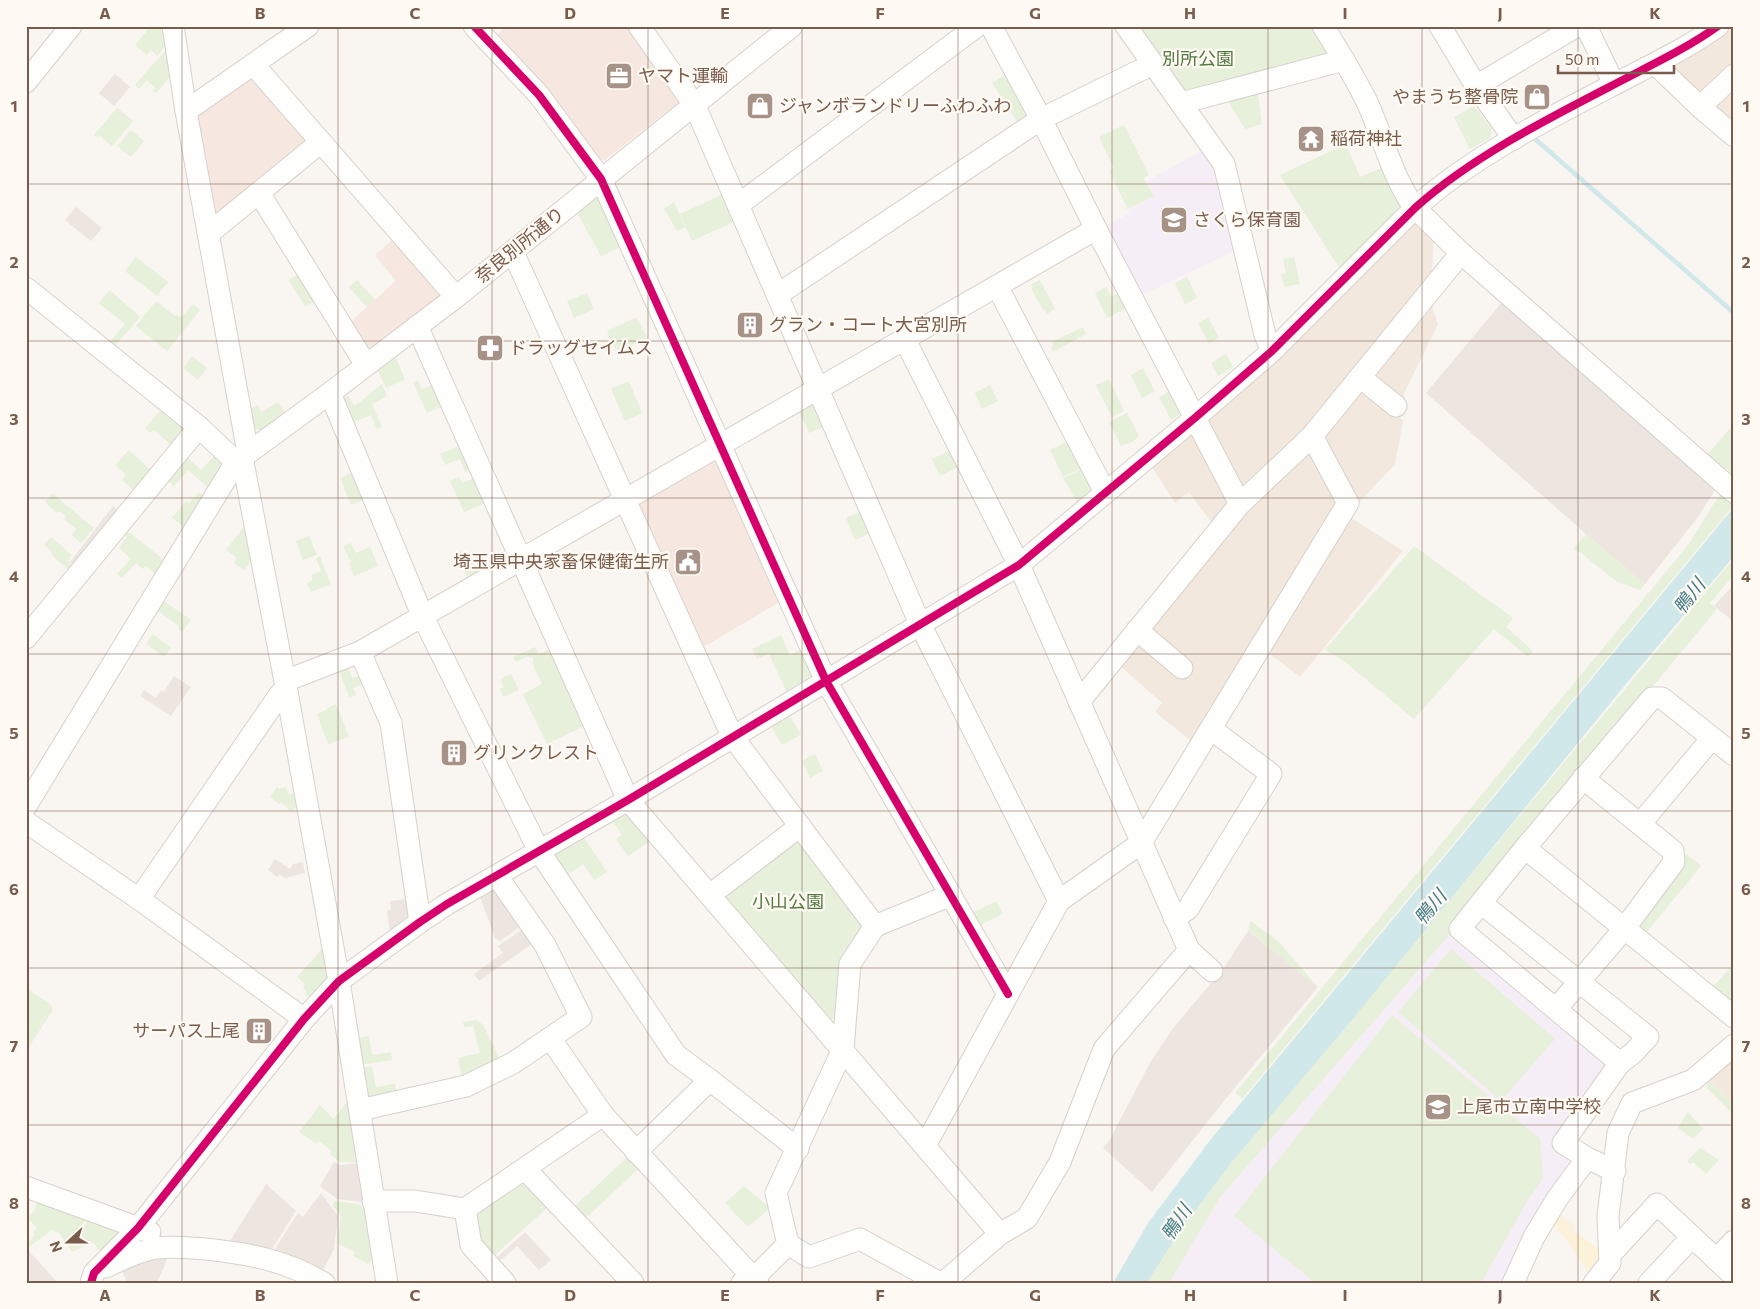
<svg xmlns="http://www.w3.org/2000/svg" width="1760" height="1309" viewBox="0 0 1760 1309" font-family="Commissioner,'Noto Sans JP',sans-serif">
<style>
.residential{fill:#f2e8de}
.commercial{fill:#f6e8e1}
.industrial{fill:#ede5e0}
.education{fill:#f6eef6}
.green{fill:#e7f0db}
.sand{fill:#fbf2d9}
.water{fill:#d0e8ea}
.lines{fill:none;stroke-linecap:round;stroke-linejoin:round}
.stream{stroke:#d0e8ea;stroke-width:4.5}
.minor-casing{stroke:#d7d1cb;stroke-width:23}
.minor{stroke:#fefefd;stroke-width:21}
.cycleway-casing{stroke:#fffaf3;stroke-width:11}
.cycleway{stroke:#d6006c;stroke-width:8}
.grid{fill:none;stroke:#7a5c4d;stroke-width:1;stroke-opacity:0.55}
.labels{text-anchor:middle;stroke-width:4.5;stroke-linejoin:round;paint-order:stroke}
.park-label{font-size:18px;fill:#537a41;stroke:#fffaf3}
.poi-label{font-size:18px;fill:#7a5c4d;stroke:#fffaf3;text-anchor:start}
.street-label{font-size:18px;fill:#7a5c4d;stroke:#fffaf3}
.water-label{font-size:19px;font-style:italic;fill:#437c86;stroke:#fffaf3}
.neatline{fill:none;stroke:#7a5c4d;stroke-width:2}
.grid-label{font-size:16px;text-anchor:middle;font-weight:bold;fill:#7a5c4d}
</style>
<rect width="100%" height="100%" fill="#f9f5f0"/>
<g class="residential">
<polygon points="1729,26 1734,26 1734,69 1701,97 1668,62 1707,42"/>
<polygon points="1734,79 1734,127 1711,107"/>
<polygon points="1412,222 1434,240 1431,281 1307,435 1248,489 1240,488 1206,422"/>
<polygon points="1430,301 1438,324 1404,393 1403,403 1370,376"/>
<polygon points="1361,385 1375,396 1377,405 1393,416 1396,415 1403,420 1395,464 1358,504 1346,494 1322,433"/>
<polygon points="1191,431 1233,502 1215,527 1189,492 1175,503 1151,465"/>
<polygon points="1307,450 1313,450 1340,511 1195,744 1155,712 1162,703 1119,665 1149,634 1246,508"/>
<polygon points="1348,516 1403,551 1300,677 1266,651"/>
<polygon points="1734,1053 1734,1105 1708,1079"/>
</g>
<g class="commercial">
<polygon points="505,26 631,26 679,93 678,103 605,160 595,159 494,39"/>
<polygon points="249,76 308,136 307,145 218,217 212,214 195,118"/>
<polygon points="396,237 440,295 370,348 362,347 348,324 396,281 375,255"/>
<polygon points="713,457 718,459 783,600 700,649 637,500"/>
</g>
<g class="industrial">
<polygon points="115,74 130,87 114,106 99,93"/>
<polygon points="76,207 102,228 91,241 65,220"/>
<polygon points="1503,301 1715,490 1698,517 1645,584 1586,534 1426,393"/>
<polygon points="113,506 121,512 76,567 70,562"/>
<polygon points="1734,584 1734,622 1714,606"/>
<polygon points="174,676 191,687 171,716 140,696 144,690 156,698 161,690 164,692"/>
<polygon points="275,859 290,869 293,864 303,862 305,873 285,878 279,874 277,877 268,870"/>
<polygon points="493,888 521,926 500,941 495,938 480,897"/>
<polygon points="408,899 411,919 390,933 387,910 391,910 390,901"/>
<polygon points="522,930 532,944 479,981 474,974 503,953 498,946"/>
<polygon points="1248,931 1318,987 1224,1101 1152,1192 1103,1148 1109,1141 1151,1061 1174,1027 1223,969"/>
<polygon points="334,1162 340,1165 360,1163 363,1202 337,1199 320,1186"/>
<polygon points="266,1184 296,1211 270,1252 228,1244"/>
<polygon points="321,1193 338,1216 334,1249 322,1273 273,1252 298,1213 303,1217"/>
<polygon points="525,1232 551,1260 539,1270 517,1246 500,1261 496,1258"/>
<polygon points="26,1248 58,1283 26,1283"/>
<polygon points="156,1256 168,1257 157,1283 128,1283 121,1269"/>
</g>
<g class="education">
<polygon points="1207,148 1218,164 1238,249 1142,295 1105,226 1130,213 1128,210 1154,196 1147,181"/>
<polygon points="1451,933 1604,1059 1605,1071 1550,1143 1574,1161 1504,1283 1169,1283 1221,1196"/>
</g>
<g class="green">
<polygon points="151,26 167,26 169,42 157,56 151,50 147,55 135,45"/>
<polygon points="1136,26 1314,26 1333,56 1185,96"/>
<polygon points="170,45 173,73 156,93 153,91 155,88 147,80 139,89 135,85"/>
<polygon points="1008,73 1029,114 1027,119 1019,124 992,83"/>
<polygon points="1257,88 1262,124 1245,129 1231,106 1228,97"/>
<polygon points="1474,106 1492,129 1490,138 1470,149 1454,117"/>
<polygon points="117,108 133,121 112,146 100,136 98,138 94,135"/>
<polygon points="1124,125 1149,175 1144,178 1154,196 1128,209 1109,171 1114,168 1099,137"/>
<polygon points="131,130 144,141 131,157 117,146"/>
<polygon points="1346,144 1360,177 1386,166 1402,204 1340,269 1280,175"/>
<polygon points="726,193 738,220 692,241 680,214"/>
<polygon points="596,197 603,201 623,246 601,256 577,213"/>
<polygon points="674,202 685,227 677,231 664,209"/>
<polygon points="136,257 168,282 157,296 125,271"/>
<polygon points="1294,257 1300,284 1284,287 1281,274 1286,273 1283,259"/>
<polygon points="301,273 317,300 305,307 289,280"/>
<polygon points="1187,277 1197,298 1185,304 1175,283"/>
<polygon points="357,280 375,300 367,307 349,287"/>
<polygon points="1040,280 1055,309 1047,314 1044,309 1043,310 1031,288 1033,287 1031,284"/>
<polygon points="1106,287 1111,297 1123,291 1130,306 1107,318 1095,293"/>
<polygon points="110,290 140,317 114,347 109,343 125,324 99,303"/>
<polygon points="587,293 594,309 574,318 567,301"/>
<polygon points="156,301 175,316 177,315 181,318 193,304 200,310 167,351 136,326"/>
<polygon points="637,317 647,338 617,352 607,331"/>
<polygon points="1208,317 1219,338 1209,344 1198,323"/>
<polygon points="1083,327 1086,334 1053,352 1051,347 1053,345 1052,342"/>
<polygon points="1226,354 1233,367 1218,376 1211,363"/>
<polygon points="192,356 207,368 198,380 183,368"/>
<polygon points="396,358 405,379 386,388 378,371"/>
<polygon points="1143,368 1155,391 1142,398 1131,375"/>
<polygon points="1109,379 1124,411 1112,417 1096,385"/>
<polygon points="418,380 422,389 435,384 445,405 427,413 413,382"/>
<polygon points="629,381 642,413 625,421 611,389"/>
<polygon points="382,384 387,396 372,404 382,427 377,429 371,415 351,423 342,403 347,395 355,406"/>
<polygon points="990,385 998,401 982,409 975,393"/>
<polygon points="1174,389 1183,409 1180,414 1171,420 1159,397"/>
<polygon points="278,402 285,413 262,431 248,426 245,411 257,405 262,412"/>
<polygon points="817,403 826,426 809,433 797,407"/>
<polygon points="162,409 185,430 172,446 154,430 150,433 145,428"/>
<polygon points="1127,413 1139,436 1132,442 1121,446 1109,422"/>
<polygon points="1734,424 1734,475 1707,455"/>
<polygon points="1070,440 1083,467 1063,477 1050,450"/>
<polygon points="462,445 472,470 465,472 460,459 445,465 440,454"/>
<polygon points="129,450 154,473 137,493 122,480 126,475 115,465"/>
<polygon points="951,450 959,467 940,476 932,459"/>
<polygon points="183,454 201,470 215,455 227,466 210,489 188,470 174,486 162,476"/>
<polygon points="1086,467 1093,483 1091,491 1077,502 1063,478"/>
<polygon points="354,472 365,499 351,505 340,478"/>
<polygon points="459,477 462,483 477,477 488,502 464,512 450,481"/>
<polygon points="199,492 208,501 188,530 172,518 186,501 189,503"/>
<polygon points="52,493 94,528 81,543 72,535 76,529 64,519 66,516 59,511 57,513 45,502"/>
<polygon points="1722,494 1733,506 1242,1099 1235,1093 1689,544 1714,503"/>
<polygon points="862,511 871,533 855,540 846,518"/>
<polygon points="246,524 254,557 244,570 234,563 237,558 226,550"/>
<polygon points="124,528 169,564 159,578 146,566 143,569 136,563 122,578 117,574 131,559 119,548 127,537 120,532"/>
<polygon points="1586,534 1645,584 1640,590 1616,581 1581,553 1573,549"/>
<polygon points="309,536 317,555 303,560 296,541"/>
<polygon points="51,537 72,555 68,561 76,568 72,573 51,554 52,552 44,545"/>
<polygon points="351,543 356,553 370,547 378,566 354,576 349,563 351,562 343,546"/>
<polygon points="1414,546 1513,618 1506,627 1533,651 1528,657 1494,629 1414,719 1340,658 1325,650"/>
<polygon points="462,551 465,557 470,555 480,575 469,581 456,554"/>
<polygon points="320,556 331,584 311,592 307,583 313,580 311,575 321,571 316,558"/>
<polygon points="1734,558 1734,575 1710,603 1717,609 1455,925 1451,933 1221,1196 1169,1283 1147,1283 1178,1234 1231,1163"/>
<polygon points="164,601 191,620 182,632 178,629 179,626 157,610"/>
<polygon points="153,634 171,648 164,657 146,644"/>
<polygon points="781,635 790,655 803,648 815,674 786,691 769,654 757,659 752,649"/>
<polygon points="535,647 539,654 552,648 586,725 547,744 523,694 542,684 532,663 534,661 532,657 529,658 528,656 516,662 513,657"/>
<polygon points="348,667 352,678 361,675 364,684 353,688 356,695 349,697 339,670"/>
<polygon points="511,674 519,690 503,697 500,689 504,687 500,679"/>
<polygon points="336,704 349,737 328,744 317,714 327,710 327,708"/>
<polygon points="788,713 801,735 782,745 770,724"/>
<polygon points="815,754 823,771 810,778 802,761"/>
<polygon points="277,787 279,789 286,787 289,795 297,792 300,801 292,812 281,802 279,804 270,797"/>
<polygon points="625,811 653,839 628,856 616,839 622,835 612,820"/>
<polygon points="582,835 607,872 594,880 583,864 565,876 554,860 555,853"/>
<polygon points="793,839 801,841 865,928 837,1017 826,1021 722,898"/>
<polygon points="1687,854 1701,866 1644,935 1632,926"/>
<polygon points="997,901 1003,914 978,926 972,913"/>
<polygon points="1251,921 1279,942 1318,987 1248,931"/>
<polygon points="323,948 329,983 313,1001 305,994 307,992 303,987 305,984 297,977"/>
<polygon points="1451,949 1555,1039 1501,1101 1398,1012"/>
<polygon points="1734,964 1734,1011 1710,990"/>
<polygon points="26,988 51,1005 53,1010 26,1051"/>
<polygon points="1392,1015 1540,1139 1543,1179 1529,1198 1481,1283 1315,1283 1234,1216"/>
<polygon points="477,1020 483,1025 500,1059 462,1079 458,1058 480,1053 473,1026 464,1027 463,1022"/>
<polygon points="369,1036 372,1055 391,1052 392,1060 359,1065 358,1038"/>
<polygon points="372,1066 376,1087 395,1084 397,1095 368,1101 360,1068"/>
<polygon points="1708,1079 1734,1105 1734,1115 1707,1088"/>
<polygon points="349,1099 357,1162 340,1162 330,1154 331,1150 319,1141 317,1144 299,1132 320,1105 334,1119"/>
<polygon points="1688,1112 1703,1129 1693,1139 1678,1128"/>
<polygon points="1700,1148 1719,1160 1706,1174 1693,1162 1690,1164 1687,1161"/>
<polygon points="630,1155 641,1166 585,1219 574,1207"/>
<polygon points="526,1179 549,1206 494,1256 476,1235 471,1213"/>
<polygon points="744,1186 770,1208 748,1227 725,1203"/>
<polygon points="39,1197 127,1231 103,1256 93,1242 72,1252 58,1231 56,1233 53,1229 30,1246 28,1244 35,1234 33,1232 37,1228 28,1218 34,1211"/>
<polygon points="334,1201 358,1204 366,1209 374,1256 368,1264 353,1256 355,1252 338,1244 341,1215 333,1206"/>
</g>
<polygon class="sand" points="1557,1212 1575,1227 1573,1230 1606,1254 1591,1278 1568,1241 1551,1223"/>
<polygon class="water" points="1734,507 1734,556 1635,673 1356,1015 1231,1163 1178,1234 1147,1283 1113,1283 1148,1223 1211,1139"/>
<g class="lines">
<polyline class="stream" points="1534,138 1734,313"/>
<g class="minor-casing">
<g id="minor">
<polyline points="173,26 186,111 248,453"/>
<polyline points="474,26 539,95 601,179 826,681 1008,994"/>
<polyline points="639,26 695,106 920,624 1059,901"/>
<polyline points="991,26 1041,119 1096,229 1240,504"/>
<polyline points="1126,26 1224,164 1265,335 1272,351"/>
<path d="M1323,26C1338,50 1353,74 1366,100C1382,133 1392,178 1415,208L1461,253L1734,492"/>
<polyline points="1440,26 1476,86 1514,139"/>
<polyline points="1586,26 1614,84"/>
<polyline points="253,64 456,297"/>
<polyline points="1655,64 1700,107 1734,136"/>
<polyline points="26,82 71,26"/>
<polyline points="1476,86 1577,26"/>
<polyline points="1181,103 1344,60"/>
<polyline points="1700,107 1734,75"/>
<polyline points="186,111 308,26"/>
<polyline points="259,193 366,365"/>
<polyline points="738,205 977,26"/>
<polyline points="208,234 321,142"/>
<polyline points="513,252 732,736 875,926 951,895"/>
<polyline points="997,286 1105,492"/>
<polyline points="26,288 199,427 236,462 330,393 456,297 792,26"/>
<polyline points="777,295 1041,119 1153,64"/>
<polyline points="417,326 628,800 1000,1234"/>
<polyline points="905,340 1019,565 1189,950 1212,971"/>
<polyline points="1360,377 1396,406"/>
<polyline points="330,393 423,617 539,851 676,1055 710,1080 798,1149"/>
<polyline points="242,457 287,692 339,981 387,1283"/>
<polyline points="1137,630 1182,668"/>
<polyline points="26,638 199,427"/>
<polyline points="360,652 1096,229"/>
<polyline points="285,681 360,652 391,723 420,922"/>
<polyline points="1079,702 1240,504 1312,436 1461,253"/>
<polyline points="26,806 236,462"/>
<polyline points="26,822 139,899 304,1019"/>
<polyline points="1641,823 1712,738"/>
<polyline points="1525,848 1734,1017"/>
<polyline points="497,876 545,945 581,1017 550,1038"/>
<polyline points="710,895 800,826"/>
<polyline points="139,899 280,694 287,692"/>
<polyline points="1481,903 1648,1037 1632,1054 1620,1063"/>
<polyline points="1174,918 1188,909 1271,774 1211,729"/>
<polyline points="1556,1009 1624,929 1674,862 1673,851 1583,778"/>
<polyline points="360,1110 466,1086 513,1063 550,1038 603,1115 758,1283"/>
<polyline points="925,1146 1059,901 1141,843 1348,503 1312,436"/>
<polyline points="636,1152 710,1080"/>
<polyline points="525,1169 633,1283"/>
<polyline points="1615,1171 1587,1158 1563,1143 1620,1063 1460,929 1525,848 1652,698 1662,698 1734,755"/>
<polyline points="26,1187 150,1232"/>
<polyline points="373,1201 415,1201 465,1209 603,1115"/>
<polyline points="465,1209 471,1245 505,1283"/>
<polyline points="788,1244 809,1257 860,1239 940,1283"/>
<polyline points="1611,1254 1657,1204 1734,1276"/>
<polyline points="1716,1260 1734,1241"/>
<path d="M106,1267C122,1259 139,1251 156,1248C172,1246 191,1248 206,1249C251,1254 284,1260 324,1283"/>
<path d="M91,1283L94,1273L138,1228L304,1019L339,981L420,922L447,904L628,800L1019,565L1196,417L1272,351L1415,208C1470,158 1549,118 1615,84C1649,66 1686,49 1718,26"/>
<polyline points="742,1283 753,1279 788,1244 776,1193 843,1049 850,964 875,926"/>
<polyline points="943,1283 1000,1234 1027,1218 1060,1162 1104,1049 1189,950"/>
<polyline points="1513,1283 1534,1237 1557,1199 1587,1158"/>
<polyline points="1594,1283 1610,1263 1608,1216 1618,1133 1632,1103 1693,1080 1734,1045"/>
<polyline points="1649,1283 1692,1237"/>
</g>
</g>
<use href="#minor" class="minor"/>
<g class="cycleway-casing">
<g id="cycleway">
<polyline points="474,26 539,95 601,179 826,681 1008,994"/>
<path d="M91,1283L94,1273L138,1228L304,1019L339,981L420,922L447,904L628,800L1019,565L1196,417L1272,351L1415,208C1470,158 1549,118 1615,84C1649,66 1686,49 1718,26"/>
</g>
</g>
<use href="#cycleway" class="cycleway"/>
</g>
<path class="grid" d="M182,26V1283M338,26V1283M492,26V1283M648,26V1283M802,26V1283M958,26V1283M1112,26V1283M1268,26V1283M1422,26V1283M1578,26V1283M26,184H1734M26,341H1734M26,498H1734M26,654H1734M26,811H1734M26,968H1734M26,1125H1734"/>
<defs>
<g id="office-square" transform="scale(1.4375)"><rect x="-9" y="-9" width="18" height="18" rx="4" fill="#a69286" stroke="#fffaf3"/><path d="M-6-3h4V-5.5h4V-3h4V5H-6ZM-1-4.5V-3h2v-1.5ZM-6 0V1H6V0Z" fill="#fff"/></g>
<g id="shop-square" transform="scale(1.4375)"><rect x="-9" y="-9" width="18" height="18" rx="4" fill="#a69286" stroke="#fffaf3"/><path d="M-5-2.5h2.3a2.7 3.5 0 0 1 5.4 0H5L5.5 6h-11ZM-1.5-2.5h3a1.5 2.3 0 0 0-3 0Z" fill="#fff"/></g>
<g id="temple-square" transform="scale(1.4375)"><rect x="-9" y="-9" width="18" height="18" rx="4" fill="#a69286" stroke="#fffaf3"/><path d="M0-6L5-2H3V0L6.5 2.5H4V6H1.5V3h-3V6H-4V2.5H-6.5L-3 0V-2H-5Z" fill="#fff"/></g>
<g id="school-square" transform="scale(1.4375)"><rect x="-9" y="-9" width="18" height="18" rx="4" fill="#a69286" stroke="#fffaf3"/><path d="M0-5L7-2L0 1L-7-2ZM-4 1L0 2.5L4 1V4Q0 6-4 4Z" fill="#fff"/></g>
<g id="building-square" transform="scale(1.4375)"><rect x="-9" y="-9" width="18" height="18" rx="4" fill="#a69286" stroke="#fffaf3"/><path d="M-4-6H4V6H1V3H-1V6H-4ZM-2.5-4.3h1.7v1.8h-1.7ZM.8-4.3h1.7v1.8H.8ZM-2.5-1h1.7V.8h-1.7ZM.8-1h1.7V.8H.8Z" fill="#fff"/></g>
<g id="pharmacy-square" transform="scale(1.4375)"><rect x="-9" y="-9" width="18" height="18" rx="4" fill="#a69286" stroke="#fffaf3"/><path d="M-2-6h4v4h4v4h-4v4h-4v-4h-4v-4h4Z" fill="#fff"/></g>
<g id="civic-square" transform="scale(1.4375)"><rect x="-9" y="-9" width="18" height="18" rx="4" fill="#a69286" stroke="#fffaf3"/><path d="M-.6-6.5H3V-4.5H.6V-3L4-1V1h2V6H-6V1h2V-1L-.6-3ZM-1.2 2.5V6h2.4V2.5Z" fill="#fff"/></g>
</defs>
<g fill-rule="evenodd">
<use href="#office-square" x="619" y="76"/>
<use href="#shop-square" x="1537" y="97"/>
<use href="#shop-square" x="760" y="106"/>
<use href="#temple-square" x="1311" y="139"/>
<use href="#school-square" x="1174" y="220"/>
<use href="#building-square" x="750" y="325"/>
<use href="#pharmacy-square" x="490" y="348"/>
<use href="#civic-square" x="688" y="562"/>
<use href="#building-square" x="454" y="753"/>
<use href="#building-square" x="259" y="1031"/>
<use href="#school-square" x="1438" y="1107"/>
</g>
<g class="labels">
<g class="park-label">
<text x="1198" y="65">別所公園</text>
<text x="788" y="908">小山公園</text>
</g>
<g class="poi-label">
<text x="638" y="82">ヤマト運輸</text>
<text x="1518" y="103" text-anchor="end">やまうち整骨院</text>
<text x="779" y="112">ジャンボランドリーふわふわ</text>
<text x="1330" y="145">稲荷神社</text>
<text x="1193" y="226">さくら保育園</text>
<text x="769" y="331">グラン・コート大宮別所</text>
<text x="509" y="354">ドラッグセイムス</text>
<text x="669" y="568" text-anchor="end">埼玉県中央家畜保健衛生所</text>
<text x="473" y="759">グリンクレスト</text>
<text x="240" y="1037" text-anchor="end">サーパス上尾</text>
<text x="1457" y="1113">上尾市立南中学校</text>
</g>
<g class="street-label">
<text transform="translate(520 245) rotate(-39)" y="6">奈良別所通り</text>
</g>
<g class="water-label">
<text transform="translate(1689 596) rotate(-52)" y="7">鴨川</text>
<text transform="translate(1430 907) rotate(-50)" y="7">鴨川</text>
<text transform="translate(1176 1222) rotate(-56)" y="7">鴨川</text>
</g>
</g>
<rect width="1760" height="1309" fill="none" stroke="#fffaf3" stroke-width="55"/>
<g transform="translate(68 1242) rotate(249)" stroke="#fffaf3" stroke-width="4" paint-order="stroke">
<path d="M0-4L9 19L0 12L-9 19Z" fill="#7a5c4d"/>
<text y="-8" font-size="14" font-weight="bold" text-anchor="middle" fill="#7a5c4d">N</text>
</g>
<path d="M1558 65v8h116v-8" fill="none" stroke="#7a5c4d" stroke-width="2.5"/>
<text x="1565" y="65" font-size="15" fill="#7a5c4d" stroke="#fffaf3" stroke-width="4" paint-order="stroke">50 m</text>
<rect x="28" y="28" width="1704" height="1254" class="neatline"/>
<g class="grid-label">
<text x="105" y="19">A</text>
<text x="260" y="19">B</text>
<text x="415" y="19">C</text>
<text x="570" y="19">D</text>
<text x="725" y="19">E</text>
<text x="880" y="19">F</text>
<text x="1035" y="19">G</text>
<text x="1190" y="19">H</text>
<text x="1345" y="19">I</text>
<text x="1500" y="19">J</text>
<text x="1655" y="19">K</text>
<text x="14" y="112">1</text>
<text x="1746" y="112">1</text>
<text x="14" y="268">2</text>
<text x="1746" y="268">2</text>
<text x="14" y="425">3</text>
<text x="1746" y="425">3</text>
<text x="14" y="582">4</text>
<text x="1746" y="582">4</text>
<text x="14" y="739">5</text>
<text x="1746" y="739">5</text>
<text x="14" y="895">6</text>
<text x="1746" y="895">6</text>
<text x="14" y="1052">7</text>
<text x="1746" y="1052">7</text>
<text x="14" y="1209">8</text>
<text x="1746" y="1209">8</text>
<text x="105" y="1301">A</text>
<text x="260" y="1301">B</text>
<text x="415" y="1301">C</text>
<text x="570" y="1301">D</text>
<text x="725" y="1301">E</text>
<text x="880" y="1301">F</text>
<text x="1035" y="1301">G</text>
<text x="1190" y="1301">H</text>
<text x="1345" y="1301">I</text>
<text x="1500" y="1301">J</text>
<text x="1655" y="1301">K</text>
</g>
</svg>
